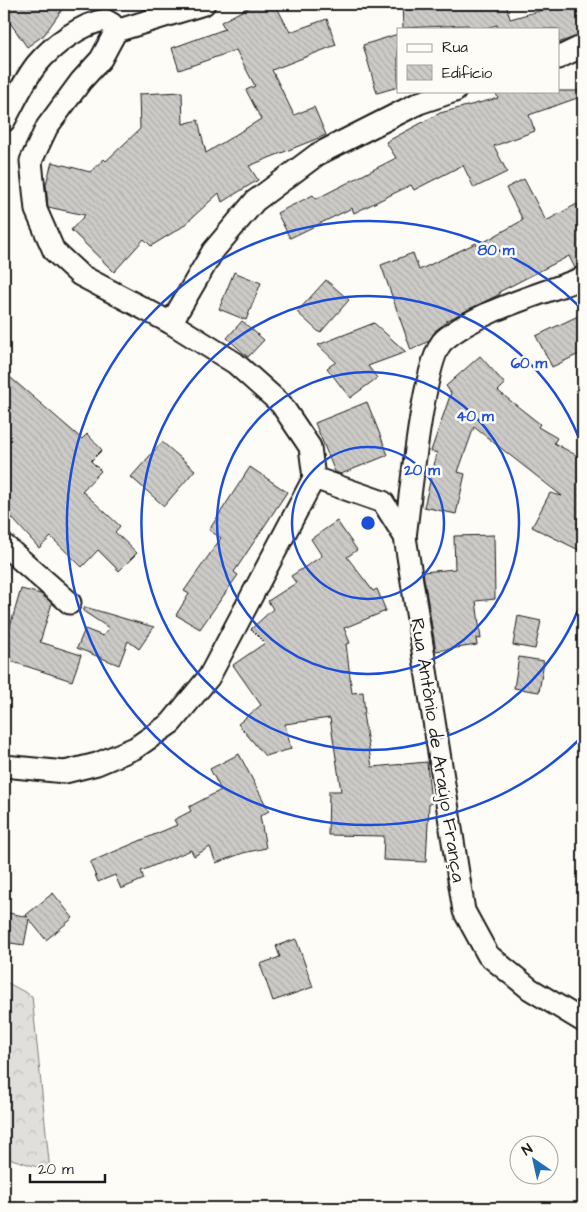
<svg xmlns="http://www.w3.org/2000/svg" width="587" height="1212" viewBox="0 0 587 1212" font-family="'Architects Daughter',sans-serif">
<style>
.forest{fill:url(#forest-crowns);stroke:#7e7e7c}
.building{fill:url(#building-back-hatch);stroke:#1c1c1c}
.lines{fill:none;stroke-linecap:round;stroke-linejoin:round}
.minor-casing{stroke:#1c1c1c;stroke-width:25}
.minor{stroke:#fdfcf7;stroke-width:21}
.ring{fill:none;stroke:#1d4ed8;stroke-width:2.5}
.labels{text-anchor:middle;stroke-width:5;stroke-linejoin:round;paint-order:stroke}
.street-label{font-size:19px;fill:#1c1c1c;stroke:#fdfcf7}
.centre{fill:#1d4ed8;stroke:#fdfcf7;stroke-width:2.5}
.ring-label{font-size:15px;text-anchor:middle;font-weight:bold;fill:#1d4ed8;stroke:#fdfcf7;stroke-width:5;stroke-linejoin:round;paint-order:stroke}
</style>
<defs>
<pattern id="forest-crowns" width="20" height="18" patternUnits="userSpaceOnUse" patternTransform="scale(1.25)"><rect width="20" height="18" fill="#e0dfdb"/><path d="M2 6a3 3 0 1 1 6 0M12 15a3 3 0 1 1 6 0" fill="none" stroke="#c0bfbb"/></pattern>
<pattern id="building-back-hatch" width="6" height="6" patternUnits="userSpaceOnUse" patternTransform="scale(1.25)"><rect width="6" height="6" fill="#cccbc8"/><path d="M-1 5l2 2M0 0l6 6M5-1l2 2" fill="none" stroke="#afaeab"/></pattern>
</defs>
<rect width="100%" height="100%" fill="#fdfcf7"/>
<filter id="ink" filterUnits="userSpaceOnUse"><feTurbulence type="fractalNoise" baseFrequency=".02" numOctaves="2"/><feDisplacementMap in="SourceGraphic" scale="10" xChannelSelector="R" yChannelSelector="G"/><feConvolveMatrix kernelMatrix="1 2 1 2 8 2 1 2 1" color-interpolation-filters="sRGB"/></filter>
<g filter="url(#ink)">
<polygon class="forest" points="4,981 32,996 50,1171 5,1157 4,1154"/>
<g class="building">
<polygon points="4,4 66,4 44,35 27,47 4,14"/>
<polygon points="255,4 275,4 290,32 327,19 336,45 272,70 294,115 314,107 326,135 249,166 258,180 222,202 219,193 182,227 151,246 144,239 114,272 71,230 85,215 48,207 46,184 52,162 90,172 104,159 106,161 140,129 139,94 182,92 183,124 198,120 206,153 261,119 246,90 255,86 236,50 179,70 172,48 225,29 221,22"/>
<polygon points="402,4 506,4 510,19 564,4 583,4 583,34 558,43 558,29 498,29 497,25 482,29 469,29 468,25 403,28"/>
<polygon points="398,34 398,87 377,93 363,45"/>
<polygon points="495,91 583,91 583,96 529,115 535,131 494,146 507,172 474,188 463,165 414,190 411,185 354,213 352,208 290,238 277,213 313,195 316,199 396,158 386,142 440,113 498,98"/>
<polygon points="524,179 546,221 577,204 583,216 583,266 575,268 569,256 499,292 500,294 446,321 446,323 436,330 429,341 411,350 381,265 413,253 419,270 476,243 477,246 523,220 506,188"/>
<polygon points="234,272 261,283 246,320 219,309"/>
<polygon points="326,280 349,300 320,333 297,312"/>
<polygon points="578,316 583,328 583,352 552,367 536,336"/>
<polygon points="242,321 264,340 248,357 227,338"/>
<polygon points="374,323 406,352 368,366 377,378 350,398 327,368 336,362 318,345"/>
<polygon points="480,356 505,384 498,391 540,424 538,427 557,438 554,443 583,459 583,552 532,527 550,493 562,496 474,427 458,472 465,474 456,514 424,507 437,453 431,451 451,393 446,386"/>
<polygon points="4,372 82,439 87,434 102,450 91,461 101,471 82,491 120,526 115,532 137,553 119,571 98,550 82,567 51,537 39,548 4,509"/>
<polygon points="367,402 388,455 341,474 335,472 315,423"/>
<polygon points="162,442 195,470 164,506 131,477"/>
<polygon points="250,467 287,492 234,572 238,575 200,629 176,615 189,594 184,591 221,538 209,530"/>
<polygon points="337,521 357,550 347,557 373,591 377,589 386,611 344,628 350,643 346,644 352,693 363,692 365,714 363,714 372,767 427,762 431,804 429,804 426,862 383,860 384,836 328,835 329,791 341,791 330,718 285,724 291,749 265,756 238,724 261,705 233,665 265,643 251,629 273,609 268,601 296,583 291,576 322,556 311,539"/>
<polygon points="494,535 495,599 476,601 481,639 476,638 477,645 436,651 423,572 455,569 454,536"/>
<polygon points="21,589 41,594 52,603 40,642 81,655 72,681 4,659 4,647"/>
<polygon points="85,607 129,620 154,627 139,649 128,641 119,665 77,648 85,629 103,636 109,628 83,611"/>
<polygon points="518,616 541,621 535,649 513,645"/>
<polygon points="519,657 544,661 539,692 514,688"/>
<polygon points="239,754 269,811 260,816 266,848 243,853 216,863 210,847 194,856 191,850 141,871 144,879 121,889 115,875 98,882 90,862 177,825 174,820 191,811 189,807 221,790 210,769"/>
<polygon points="53,893 73,918 46,940 29,919 24,945 4,942 4,912 28,917 26,915"/>
<polygon points="296,939 313,987 273,1001 260,964 280,957 276,946"/>
</g>
<g class="lines">
<g class="minor-casing">
<g id="minor">
<polyline points="558,58 583,46"/>
<path d="M4,121C14,103 24,80 37,64C53,45 81,24 105,20L112,24L116,31"/>
<polyline points="171,323 213,251 255,201 318,154 419,103 455,91"/>
<polyline points="314,478 383,502 405,537 464,911 488,955 530,989 583,1021"/>
<path d="M405,537C410,502 423,358 444,340C477,311 542,294 583,278"/>
<polyline points="4,545 70,603"/>
<polyline points="4,766 65,772 97,764 135,748 171,723 209,677 314,478 310,447 281,404 235,363 171,323 80,275 54,251 36,210 31,161 47,127 81,81 101,59 116,31 204,4"/>
</g>
</g>
<use href="#minor" class="minor"/>
</g>
</g>
<g class="ring">
<circle cx="368" cy="523" r="76"/>
<circle cx="368" cy="523" r="151"/>
<path d="M583 597A227 227 0 1 1 583 449"/>
<path d="M582 737A302 302 0 1 1 582 309"/>
</g>
<g class="labels">
<g class="street-label">
<text transform="translate(439 750) rotate(81)" y="7">Rua Antônio de Araújo França</text>
</g>
</g>
<circle cx="368" cy="523" r="8" class="centre"/>
<g class="ring-label">
<text x="496" y="255">80 m</text>
<text x="529" y="368">60 m</text>
<text x="475" y="421">40 m</text>
<text x="422" y="475">20 m</text>
</g>
<rect width="587" height="1212" fill="none" stroke="#fdfcf7" stroke-width="20"/>
<rect x="10" y="10" width="567" height="1192" fill="none" stroke="#1c1c1c" stroke-width="2" filter="url(#ink)"/>
<rect x="397" y="28" width="162" height="65" fill="#fdfcf7" stroke="#a3a29f"/>
<rect x="407" y="44" width="25" height="8" fill="#fdfcf7" stroke="#a3a29f"/>
<text x="442" y="52" font-size="15" fill="#1c1c1c">Rua</text>
<rect x="407" y="65" width="25" height="15" fill="url(#building-back-hatch)" stroke="#a3a29f"/>
<text x="442" y="78" font-size="15" fill="#1c1c1c">Edifício</text>
<g transform="translate(534 1160) rotate(326)"><circle r="24" fill="#fdfcf7" stroke="#a3a29f"/>
<path d="M0-4L9 19L0 12L-9 19Z" fill="#1f6fb2"/>
<text y="-8" font-size="14" font-weight="bold" text-anchor="middle" fill="#1c1c1c">N</text>
</g>
<path d="M30 1174v8h75v-8" fill="none" stroke="#1c1c1c" stroke-width="2.5"/>
<text x="38" y="1174" font-size="15" fill="#1c1c1c" stroke="#fdfcf7" stroke-width="4" paint-order="stroke">20 m</text>
</svg>
